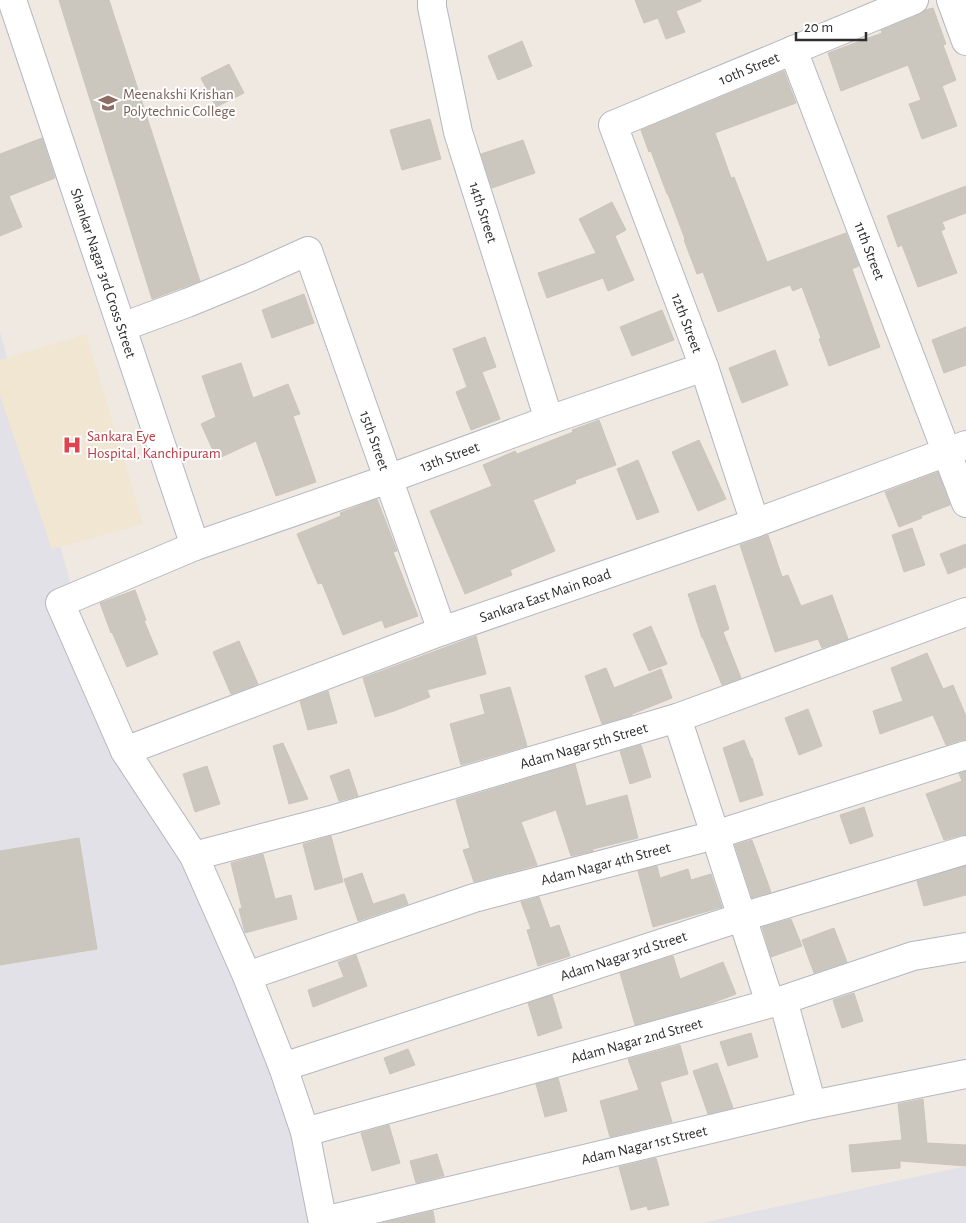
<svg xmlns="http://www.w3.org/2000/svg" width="966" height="1223" viewBox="0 0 966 1223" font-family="'Alegreya Sans',sans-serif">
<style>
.industrial{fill:#e3e1e8}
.education{fill:#f0e6d1}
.building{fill:#cbc7bf;stroke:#cbc5ba}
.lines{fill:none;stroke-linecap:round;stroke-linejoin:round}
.minor-casing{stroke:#b4b7c1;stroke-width:30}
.minor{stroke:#fff;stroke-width:28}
.labels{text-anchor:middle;stroke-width:4;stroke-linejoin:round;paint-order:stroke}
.street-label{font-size:15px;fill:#2e2e2e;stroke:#fff}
.education-label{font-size:15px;fill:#785e54;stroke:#fff;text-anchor:start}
.health-label{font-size:15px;fill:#be3a42;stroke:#fff;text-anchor:start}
</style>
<rect width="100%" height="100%" fill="#efe9e1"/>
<g class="industrial">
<polygon points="0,332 76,602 338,1223 0,1223"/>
<polygon points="966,1166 966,1223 702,1223"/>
</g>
<polygon class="education" points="86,334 143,524 52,549 0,396 0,360"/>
<g class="building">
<polygon points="59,0 109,0 200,281 152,299"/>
<polygon points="635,0 701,0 701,1 676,11 685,32 666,39 658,18 644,23"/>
<polygon points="933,8 946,44 943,45 956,80 942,86 957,126 922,139 909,104 921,100 908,65 841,91 828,53 882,33 881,30 920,14 925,10"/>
<polygon points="522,41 532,66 498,80 488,56"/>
<polygon points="229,64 244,93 216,107 201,78"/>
<polygon points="784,71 796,103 715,133 731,178 734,177 767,262 846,233 859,266 852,269 880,347 829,366 819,339 821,338 802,287 793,291 790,285 718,312 703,272 697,274 684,240 685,239 668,194 667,194 651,151 649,152 641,130"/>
<polygon points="430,119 441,159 402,170 390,130"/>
<polygon points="42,138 55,178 9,196 22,227 0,236 0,154"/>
<polygon points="523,140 535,173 492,188 481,154"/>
<polygon points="966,186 966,213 942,222 945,229 941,231 957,273 918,287 902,245 898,247 887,216"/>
<polygon points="612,202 626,230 615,236 634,280 608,291 603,278 547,298 538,273 596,253 579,219"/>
<polygon points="304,294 314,323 272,338 262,310"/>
<polygon points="662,310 674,340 632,356 620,327"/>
<polygon points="966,327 966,365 944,373 932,340"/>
<polygon points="485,337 496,367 482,372 500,419 471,430 456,392 467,387 453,349"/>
<polygon points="775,350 788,385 742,403 729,368"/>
<polygon points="241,363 253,398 288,384 300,414 293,416 316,482 276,496 256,441 217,459 201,424 216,417 202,376"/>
<polygon points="599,420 616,465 575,480 576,483 533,500 555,551 510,570 512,575 465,594 430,511 492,486 483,465 515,451 517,454 573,432 572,430"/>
<polygon points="699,440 726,499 698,511 672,452"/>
<polygon points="638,460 659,512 637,520 617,469"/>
<polygon points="938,472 950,505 921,516 922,518 899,527 885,492"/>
<polygon points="377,499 397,551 393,552 418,616 385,628 382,620 343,635 322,583 318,584 297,534 341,516 340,513"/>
<polygon points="912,528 925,565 904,572 892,535"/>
<polygon points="768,535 782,577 788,575 801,606 832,595 848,639 822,648 818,639 775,652 740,545"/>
<polygon points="966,544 966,567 948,574 940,554"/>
<polygon points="715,585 729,629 723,632 741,678 722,685 703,638 702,638 688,594"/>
<polygon points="135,590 146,620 144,621 158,654 127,667 112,632 111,633 100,603"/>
<polygon points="651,626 667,664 649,671 633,634"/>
<polygon points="476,636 486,674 427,690 430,697 394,711 375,717 363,678"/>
<polygon points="239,641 258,684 231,694 213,652"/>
<polygon points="927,653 943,689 953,685 966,716 966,740 961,740 946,745 933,715 880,734 873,711 903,701 891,668"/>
<polygon points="606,668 614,688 661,669 672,698 632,714 632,715 602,724 585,676"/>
<polygon points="510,687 527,746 461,765 450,724 485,714 480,695"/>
<polygon points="328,691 337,723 308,730 300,701"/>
<polygon points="808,709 822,746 799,755 785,718"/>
<polygon points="744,740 751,758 752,758 763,795 740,802 723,748"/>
<polygon points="283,743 308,799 289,804 273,746"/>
<polygon points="641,745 651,777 630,784 620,751"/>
<polygon points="575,764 586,806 627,795 638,838 593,849 593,851 571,856 556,810 521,822 537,865 474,882 463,850 470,848 456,800"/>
<polygon points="207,766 220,804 195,812 183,774"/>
<polygon points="349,769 358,796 339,801 330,776"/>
<polygon points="966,771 966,835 962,835 944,840 926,794 962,781 959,773"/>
<polygon points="864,807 873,836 850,844 840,815"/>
<polygon points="331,836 343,882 315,890 303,844"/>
<polygon points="79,838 97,949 0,965 0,851"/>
<polygon points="752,840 771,892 752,898 735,845"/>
<polygon points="263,854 275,899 291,895 297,919 245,933 239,909 242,908 231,863"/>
<polygon points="657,866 660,878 688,869 691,880 711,874 722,907 653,927 638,871"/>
<polygon points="966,866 966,895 924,906 917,881"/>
<polygon points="362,873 373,904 404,894 408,904 358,921 344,879"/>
<polygon points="539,897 550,928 559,925 570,956 538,966 527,930 531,929 521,902"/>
<polygon points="791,919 802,946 771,957 762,927"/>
<polygon points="834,928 847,962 814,973 802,940"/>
<polygon points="356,955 367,986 313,1007 308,990 344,977 338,962"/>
<polygon points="673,956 680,979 723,962 736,994 707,1005 635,1025 620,973"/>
<polygon points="854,993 863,1021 842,1028 833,1000"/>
<polygon points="552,995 562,1028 538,1036 528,1003"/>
<polygon points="751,1033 758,1057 728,1066 720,1042"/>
<polygon points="680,1045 688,1074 660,1082 672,1122 610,1137 600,1101 639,1090 628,1059"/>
<polygon points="408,1049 415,1065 390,1074 384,1058"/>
<polygon points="717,1063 733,1108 708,1114 693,1071"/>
<polygon points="558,1078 567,1111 545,1117 536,1084"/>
<polygon points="923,1099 927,1143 966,1145 966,1166 900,1161 900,1168 852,1172 849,1145 902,1140 898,1104"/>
<polygon points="389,1125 400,1163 372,1171 361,1133"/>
<polygon points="437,1154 444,1176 416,1183 410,1161"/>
<polygon points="656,1158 669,1205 648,1210 647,1206 631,1210 619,1167"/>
<polygon points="433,1211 435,1223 382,1223"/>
</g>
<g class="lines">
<g class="minor-casing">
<g id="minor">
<path id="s1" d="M12,0L195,546"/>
<path id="s2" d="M432,0V7L458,132L549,420"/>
<polyline points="951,0 966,41"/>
<path id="s3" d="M793,50L966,503"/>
<path id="s4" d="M122,327L187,303L248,278L308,251L442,631"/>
<path id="s5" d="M755,523L704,367L613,125L914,0"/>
<polyline points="677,718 770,1003"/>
<path id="s6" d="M125,751L442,631L755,523L966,445"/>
<path id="s7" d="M194,856L335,819L677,718L966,612"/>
<path id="s8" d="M247,976L474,898L715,835L966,755"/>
<polyline points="783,1000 812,1105"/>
<path id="s9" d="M283,1067L742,917L966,850"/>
<path id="s10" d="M305,1132L783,1000L913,956L966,947"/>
<path id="s11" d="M323,1221L812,1105L966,1074"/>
<path id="s12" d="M323,1223L305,1132L283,1067L247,976L194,856L125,751L60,603L195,546L388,479L549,420L704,367"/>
</g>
</g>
<use href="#minor" class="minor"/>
</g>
<defs>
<g id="university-bare" transform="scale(1.5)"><path d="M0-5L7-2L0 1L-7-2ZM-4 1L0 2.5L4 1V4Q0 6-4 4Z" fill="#8d6e63" stroke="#fff" stroke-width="2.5" paint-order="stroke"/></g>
<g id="hospital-bare" transform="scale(1.5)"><path d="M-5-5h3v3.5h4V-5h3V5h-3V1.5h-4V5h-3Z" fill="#e0444e" stroke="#fff" stroke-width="2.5" paint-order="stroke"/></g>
</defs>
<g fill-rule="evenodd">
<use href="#university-bare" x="108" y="103"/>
<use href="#hospital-bare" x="72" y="445"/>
</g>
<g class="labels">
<g class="street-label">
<text dy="5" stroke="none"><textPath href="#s5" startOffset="570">10th Street</textPath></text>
<text dy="5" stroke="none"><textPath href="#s2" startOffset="219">14th Street</textPath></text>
<text dy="5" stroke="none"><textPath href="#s3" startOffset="215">11th Street</textPath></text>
<text dy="5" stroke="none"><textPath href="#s1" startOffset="288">Shankar Nagar 3rd Cross Street</textPath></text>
<text transform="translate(687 323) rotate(69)" y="5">12th Street</text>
<text dy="5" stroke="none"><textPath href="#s4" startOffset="402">15th Street</textPath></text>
<text dy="5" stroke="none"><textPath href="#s12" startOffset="1094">13th Street</textPath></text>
<text dy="5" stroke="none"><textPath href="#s6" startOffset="448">Sankara East Main Road</textPath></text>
<text dy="5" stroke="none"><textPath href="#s7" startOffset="405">Adam Nagar 5th Street</textPath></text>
<text dy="5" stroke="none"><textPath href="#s8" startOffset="376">Adam Nagar 4th Street</textPath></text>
<text dy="5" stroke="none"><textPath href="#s9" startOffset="358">Adam Nagar 3rd Street</textPath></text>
<text dy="5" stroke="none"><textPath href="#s10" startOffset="344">Adam Nagar 2nd Street</textPath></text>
<text dy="5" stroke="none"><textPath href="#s11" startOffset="330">Adam Nagar 1st Street</textPath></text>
</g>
<g class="education-label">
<text x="123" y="99">Meenakshi Krishan<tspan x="123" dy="17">Polytechnic College</tspan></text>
</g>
<g class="health-label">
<text x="87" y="441">Sankara Eye<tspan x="87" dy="17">Hospital, Kanchipuram</tspan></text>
</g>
</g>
<path d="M796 32v8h70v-8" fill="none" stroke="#2e2e2e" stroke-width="2.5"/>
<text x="804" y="32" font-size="15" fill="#2e2e2e" stroke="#ffffff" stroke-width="4" paint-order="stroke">20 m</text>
</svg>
